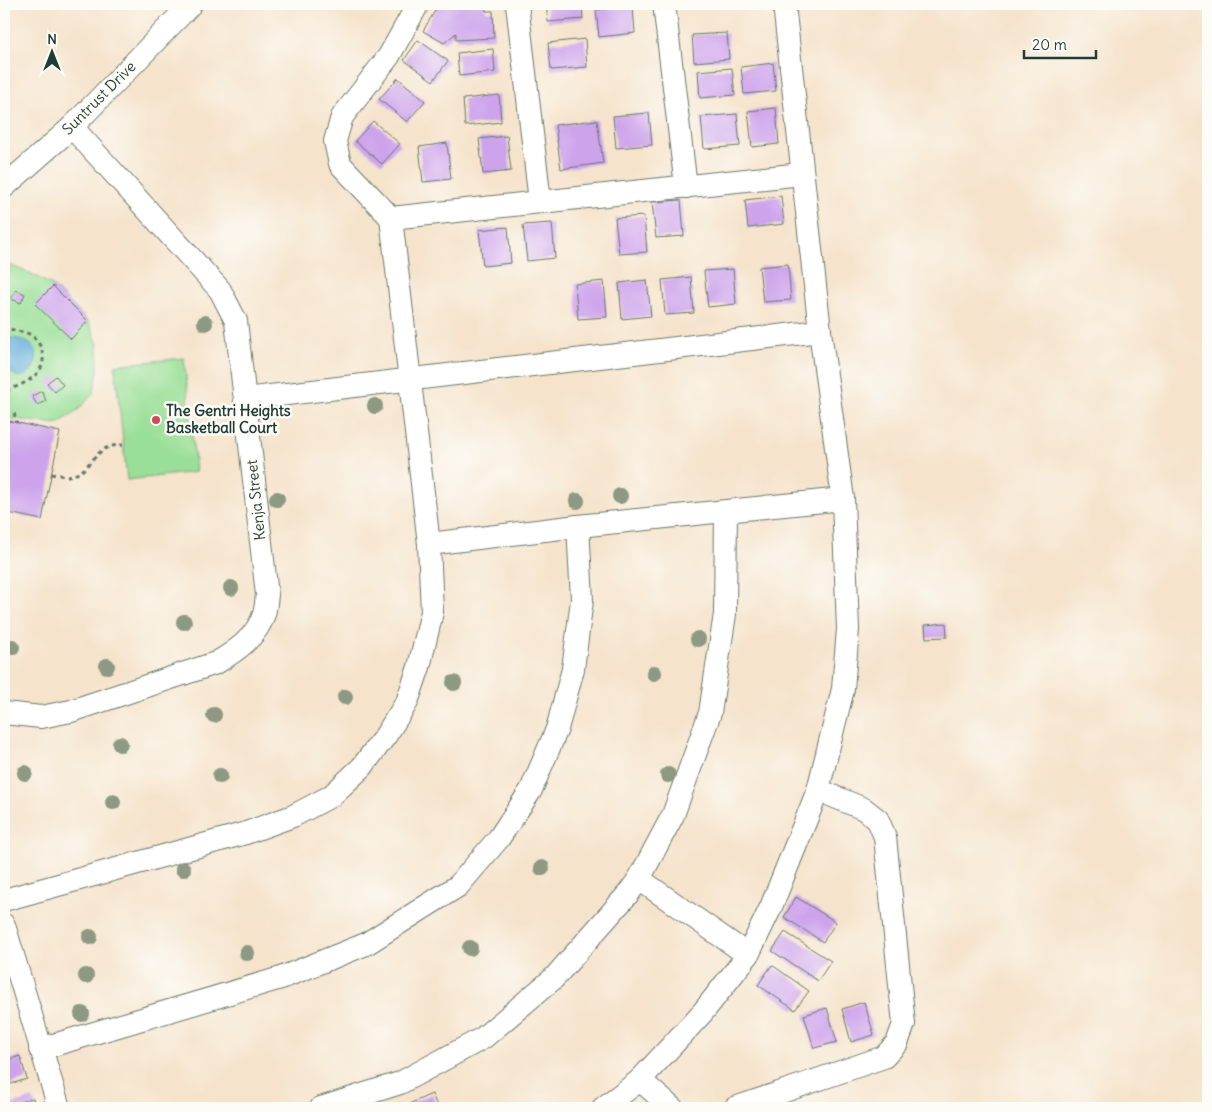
<svg xmlns="http://www.w3.org/2000/svg" width="1212" height="1112" viewBox="0 0 1212 1112" font-family="Delius,sans-serif">
<style>
.green{fill:#9adf97;stroke:#5c8e66}
.water{fill:#63addb;stroke:#417588}
.building{fill:#cda4ec}
.lines{fill:none;stroke-linecap:round;stroke-linejoin:round}
.street-casing{stroke:#6a7769;stroke-width:24}
.path{stroke:#6a7769;stroke-width:3;stroke-dasharray:4 4;stroke-linecap:butt}
.street{stroke:#fff;stroke-width:22}
.tree{fill:#8d9983}
.poi-dot{fill:#d1495b;stroke:#fdfcf7;stroke-width:2}
.labels{text-anchor:middle;stroke-width:5;stroke-linejoin:round;paint-order:stroke}
.street-label{font-size:15px;fill:#1f3d34;stroke:#fdfcf7}
.poi-label{font-size:15px;font-weight:bold;fill:#1f3d34;stroke:#fdfcf7;text-anchor:start}
</style>
<rect width="100%" height="100%" fill="#fdfcf7"/>
<filter id="ink" filterUnits="userSpaceOnUse"><feTurbulence type="fractalNoise" baseFrequency=".02" numOctaves="2"/><feDisplacementMap in="SourceGraphic" scale="10" xChannelSelector="R" yChannelSelector="G"/><feConvolveMatrix kernelMatrix="1 2 1 2 8 2 1 2 1" color-interpolation-filters="sRGB"/></filter>
<filter id="wash" filterUnits="userSpaceOnUse"><feTurbulence type="fractalNoise" baseFrequency=".0096" numOctaves="4" result="noise"/><feDisplacementMap in="SourceGraphic" scale="20" xChannelSelector="R" yChannelSelector="G"/><feGaussianBlur stdDeviation="1.12" result="paint"/><feColorMatrix in="noise" values="0 0 0 0 0 0 0 0 0 0 0 0 0 0 0 0 0 1.4 0 .05"/><feComposite in="paint" operator="in"/></filter>
<g filter="url(#wash)">
<rect width="100%" height="100%" fill="#f5e3cb"/>
<g class="green">
<polygon points="9,265 32,274 53,286 88,321 98,344 98,372 93,394 79,409 58,424 4,418 4,266"/>
<polygon points="184,358 196,472 127,480 115,365"/>
</g>
<path class="water" d="M4,336C11,339 21,338 27,342C50,355 24,391 9,370L8,361L4,357Z"/>
<g id="blocks">
<g class="building">
<polygon points="439,4 485,4 486,11 493,11 494,38 456,40 456,33 444,43 423,31"/>
<polygon points="546,4 582,4 583,19 548,22"/>
<polygon points="633,6 635,33 599,37 596,10"/>
<polygon points="727,33 729,59 694,62 692,35"/>
<polygon points="585,39 587,67 551,70 548,43"/>
<polygon points="418,40 448,61 433,81 404,60"/>
<polygon points="493,49 495,72 459,76 457,53"/>
<polygon points="773,63 776,91 744,94 741,67"/>
<polygon points="732,68 735,95 700,98 698,71"/>
<polygon points="398,78 425,101 407,122 379,99"/>
<polygon points="499,95 501,122 465,126 463,99"/>
<polygon points="776,108 779,144 752,147 748,111"/>
<polygon points="649,113 652,145 616,148 613,116"/>
<polygon points="737,114 740,146 704,149 701,117"/>
<polygon points="597,120 603,163 561,169 555,125"/>
<polygon points="373,121 400,144 382,164 355,141"/>
<polygon points="507,136 511,171 483,174 479,139"/>
<polygon points="447,143 451,179 423,182 419,147"/>
<polygon points="781,196 784,224 748,228 745,200"/>
<polygon points="681,200 684,236 656,238 652,202"/>
<polygon points="644,216 647,252 619,254 615,218"/>
<polygon points="552,223 555,258 527,261 523,225"/>
<polygon points="508,227 511,263 483,266 479,230"/>
<polygon points="788,264 791,300 763,302 759,267"/>
<polygon points="733,269 736,304 708,307 704,271"/>
<polygon points="691,277 694,313 665,315 662,280"/>
<polygon points="647,280 651,316 622,319 619,283"/>
<polygon points="604,281 607,317 578,319 575,284"/>
<polygon points="53,286 88,321 71,339 35,304"/>
<polygon points="16,290 25,294 21,303 11,299"/>
<polygon points="56,376 63,385 55,392 47,383"/>
<polygon points="42,391 46,401 37,405 32,396"/>
<polygon points="4,420 60,432 42,520 4,512"/>
<polygon points="946,623 947,637 926,638 925,625"/>
<polygon points="796,897 836,922 823,942 784,917"/>
<polygon points="785,932 831,961 818,981 772,951"/>
<polygon points="772,965 809,991 795,1010 758,985"/>
<polygon points="864,1002 874,1035 851,1042 842,1009"/>
<polygon points="827,1008 837,1042 814,1048 804,1015"/>
<polygon points="20,1056 27,1079 4,1086 4,1061"/>
<polygon points="432,1094 438,1108 413,1108 411,1103"/>
<polygon points="33,1098 36,1108 4,1108 4,1107"/>
</g>
</g>
</g>
<g filter="url(#ink)">
<use href="#blocks" fill-opacity="0" stroke="#6a7769" stroke-width="1"/>
<g class="lines">
<g class="street-casing">
<g id="street">
<polyline points="517,4 540,202"/>
<polyline points="664,4 686,187"/>
<polyline points="4,187 72,127 191,4"/>
<polyline points="391,218 802,174"/>
<polyline points="245,399 820,331"/>
<polyline points="429,544 578,526 843,499"/>
<path d="M4,713L41,717L71,711L216,663C235,652 257,637 264,614C266,608 266,601 267,595L236,321L220,290L72,127"/>
<polyline points="639,879 748,955"/>
<polyline points="4,900 246,833 293,816 331,796 362,767 386,735 407,702 419,667 432,612 429,544 391,218 340,164 335,141 342,117 389,56 418,4"/>
<polyline points="4,925 59,1108"/>
<polyline points="40,1049 281,978 366,944 458,886 499,838 531,790 557,729 573,669 582,600 578,526"/>
<polyline points="640,1080 672,1108"/>
<polyline points="321,1108 400,1083 483,1038 554,978 628,894 639,879 673,815 710,713 725,614 726,512"/>
<polyline points="603,1108 640,1080 703,1012 748,955 771,907 818,790 843,689 848,629 843,499 820,331 784,4"/>
<polyline points="735,1108 884,1057 897,1043 904,1024 885,837 878,820 864,809 818,790"/>
</g>
</g>
<g class="path">
<path d="M4,325C11,332 20,330 29,334C34,336 39,343 41,348C51,374 23,385 4,391"/>
<polyline points="14,413 17,423"/>
<polyline points="51,474 68,476 80,473 102,450 111,446 123,445"/>
<polyline points="4,514 4,512"/>
</g>
<use href="#street" class="street"/>
</g>
<g class="tree">
<circle cx="205" cy="323" r="8"/>
<circle cx="375" cy="406" r="8"/>
<circle cx="620" cy="496" r="8"/>
<circle cx="277" cy="499" r="8"/>
<circle cx="577" cy="501" r="8"/>
<circle cx="231" cy="588" r="8"/>
<circle cx="184" cy="622" r="8"/>
<circle cx="698" cy="639" r="8"/>
<circle cx="12" cy="647" r="8"/>
<circle cx="107" cy="666" r="8"/>
<circle cx="654" cy="673" r="8"/>
<circle cx="454" cy="683" r="8"/>
<circle cx="345" cy="697" r="8"/>
<circle cx="214" cy="715" r="8"/>
<circle cx="120" cy="744" r="8"/>
<circle cx="25" cy="773" r="8"/>
<circle cx="668" cy="775" r="8"/>
<circle cx="220" cy="776" r="8"/>
<circle cx="113" cy="802" r="8"/>
<circle cx="542" cy="868" r="8"/>
<circle cx="183" cy="869" r="8"/>
<circle cx="90" cy="937" r="8"/>
<circle cx="470" cy="948" r="8"/>
<circle cx="247" cy="953" r="8"/>
<circle cx="86" cy="976" r="8"/>
<circle cx="82" cy="1014" r="8"/>
</g>
</g>
<circle class="poi-dot" cx="156" cy="420" r="5"/>
<g class="labels">
<g class="street-label">
<text transform="translate(99 98) rotate(-45)" y="5">Suntrust Drive</text>
<text transform="translate(256 500) rotate(-96)" y="5">Kenja Street</text>
</g>
<g class="poi-label">
<text x="166" y="416">The Gentri Heights<tspan x="166" dy="17">Basketball Court</tspan></text>
</g>
</g>
<rect width="1212" height="1112" fill="none" stroke="#fdfcf7" stroke-width="20"/>
<g transform="translate(52 52)" stroke="#fdfcf7" stroke-width="4" paint-order="stroke">
<path d="M0-4L9 19L0 12L-9 19Z" fill="#1f3d34"/>
<text y="-8" font-size="14" font-weight="bold" text-anchor="middle" fill="#1f3d34">N</text>
</g>
<path d="M1024 50v8h72v-8" fill="none" stroke="#1f3d34" stroke-width="2.5"/>
<text x="1032" y="50" font-size="15" fill="#1f3d34" stroke="#fdfcf7" stroke-width="4" paint-order="stroke">20 m</text>
</svg>
